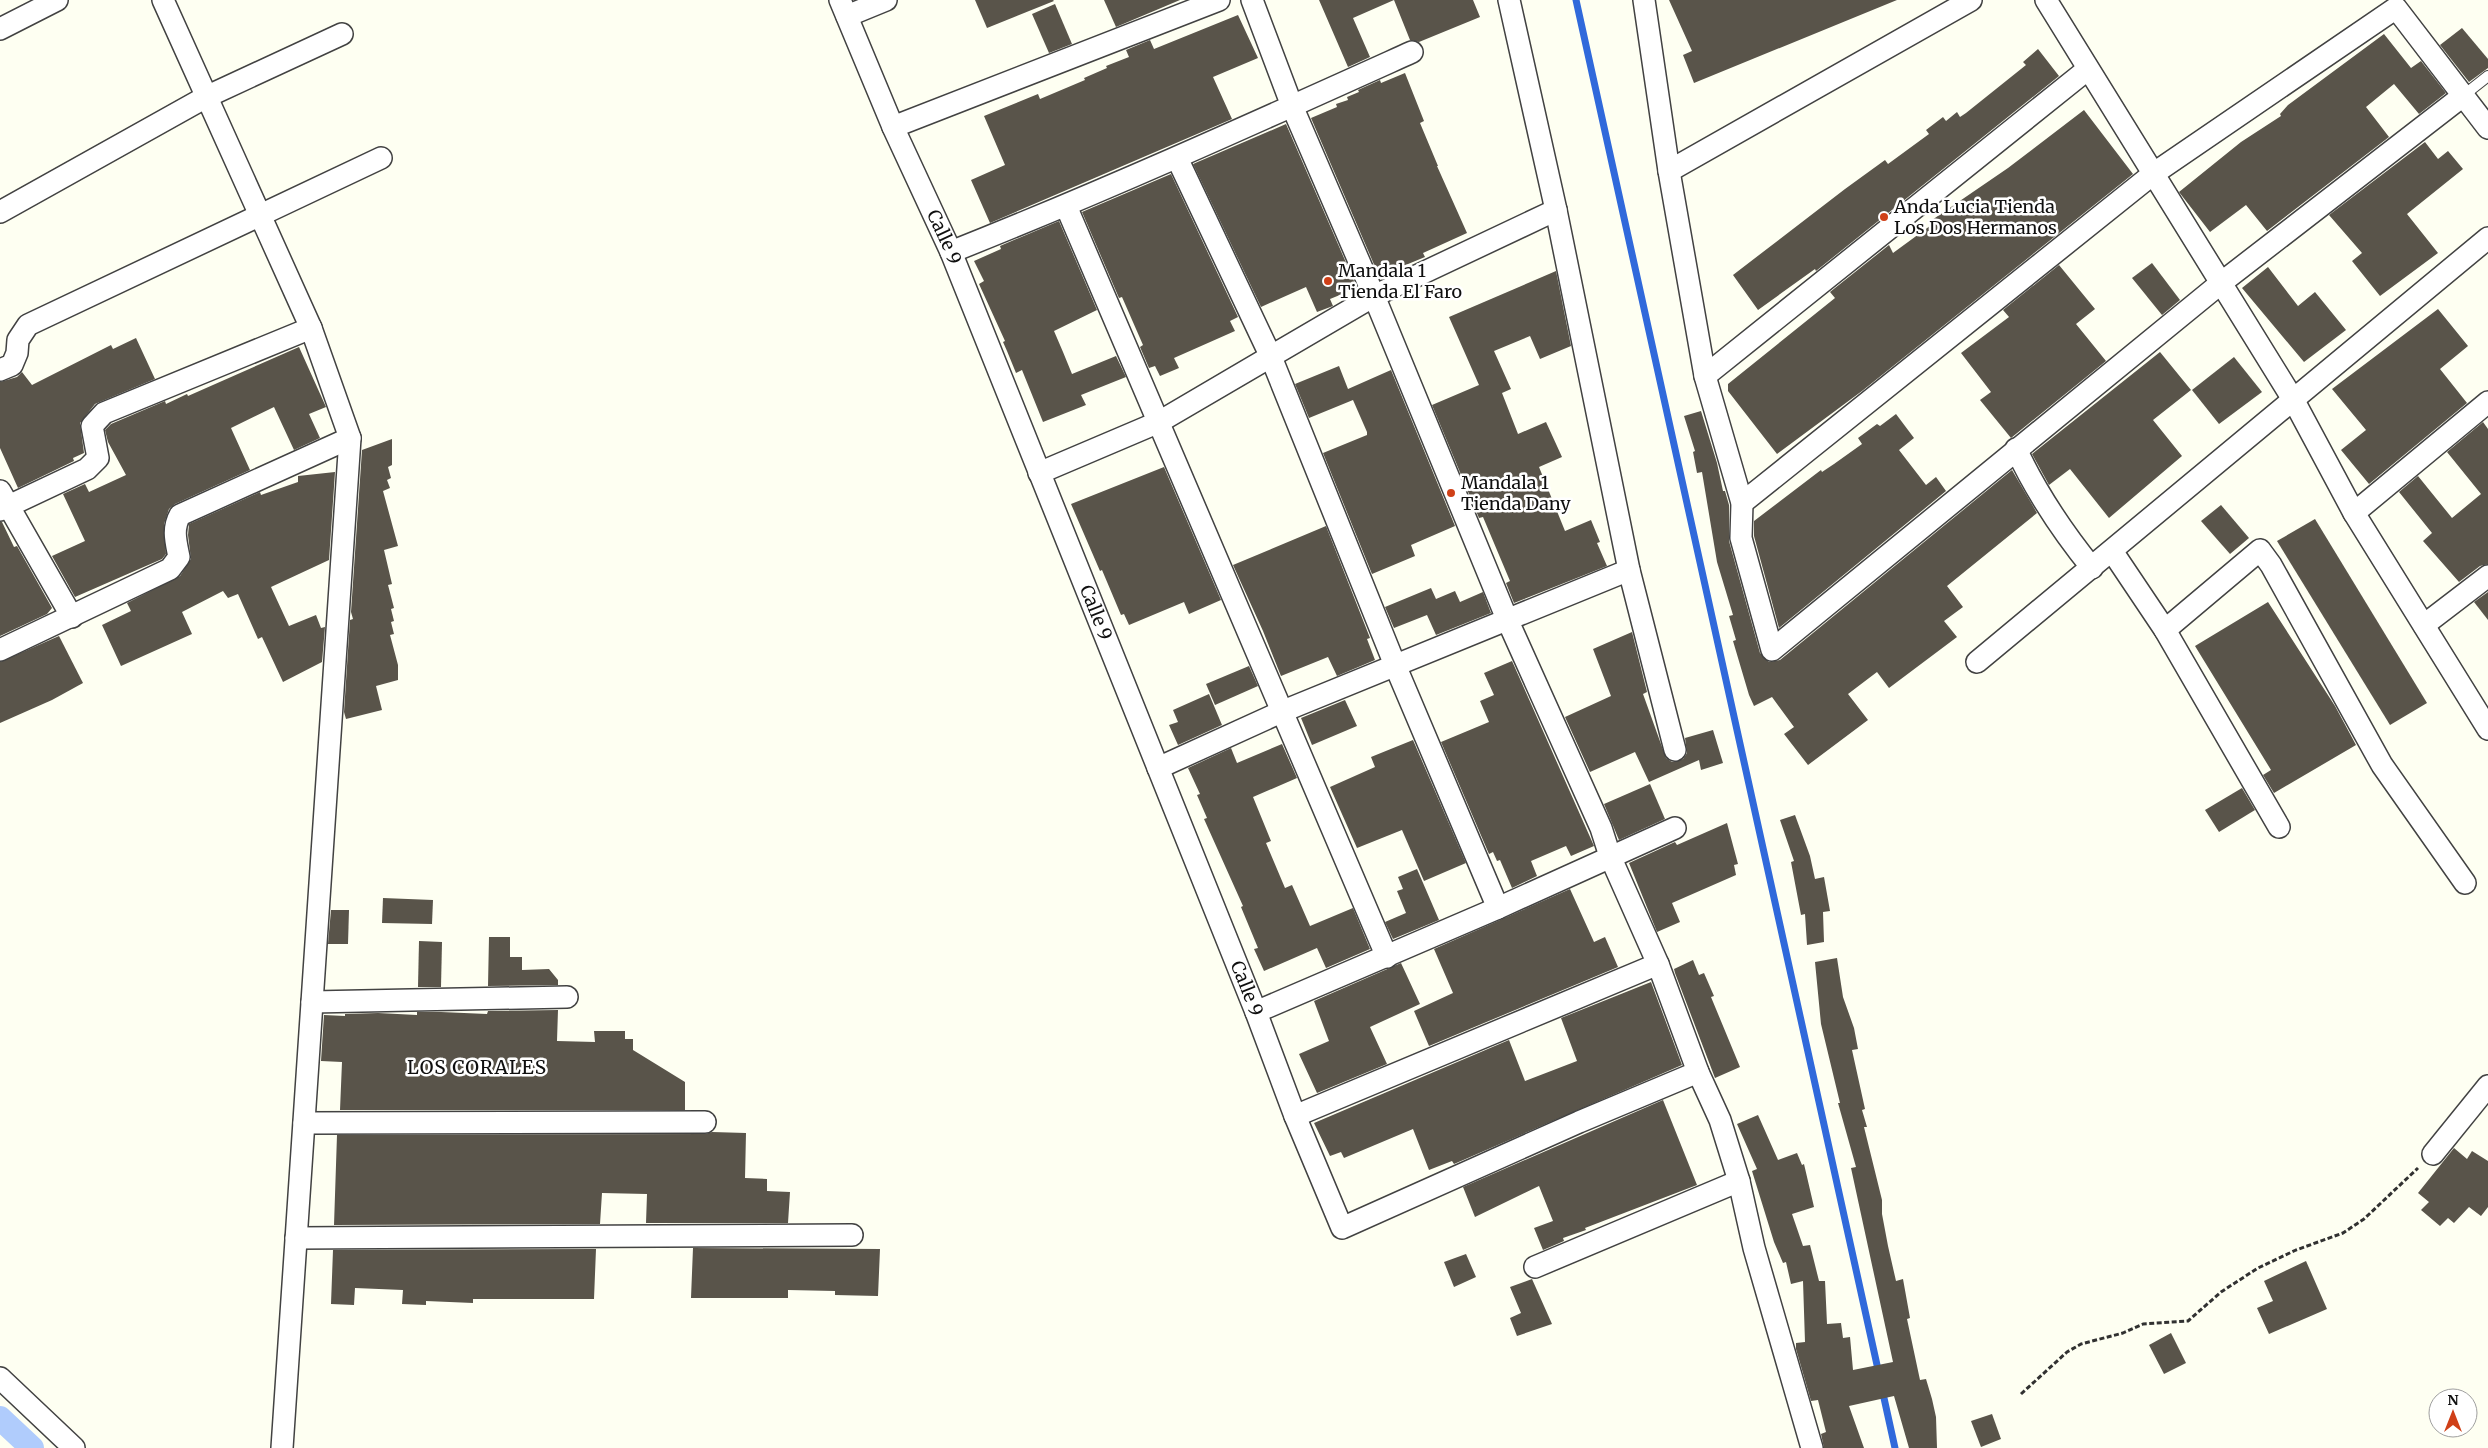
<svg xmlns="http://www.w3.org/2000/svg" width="2488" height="1448" viewBox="0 0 2488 1448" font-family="Merriweather,serif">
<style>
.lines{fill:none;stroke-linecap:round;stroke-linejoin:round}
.stream{stroke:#3069db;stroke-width:7}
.canal{stroke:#b0ccfc;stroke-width:24}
.building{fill:#59544a}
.lane-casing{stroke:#424242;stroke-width:12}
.street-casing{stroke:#424242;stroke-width:24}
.path{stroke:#313131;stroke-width:3;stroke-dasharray:5 2.5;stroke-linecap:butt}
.lane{stroke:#fff;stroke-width:10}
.street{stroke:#fff;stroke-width:21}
.poi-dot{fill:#cf4018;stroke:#fff;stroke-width:2}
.labels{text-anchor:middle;stroke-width:5;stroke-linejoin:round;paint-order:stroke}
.poi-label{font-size:18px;fill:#0f0f0f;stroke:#fff;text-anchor:start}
.street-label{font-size:18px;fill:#0f0f0f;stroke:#fff}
.neighbourhood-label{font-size:19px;letter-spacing:1px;fill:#0f0f0f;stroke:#fff}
</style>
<rect width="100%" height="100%" fill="#fefff2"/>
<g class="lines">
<g class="stream">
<polyline points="1576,0 1879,1374"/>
<polyline points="1882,1389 1895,1448"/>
</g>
<polyline class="canal" points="0,1418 32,1448"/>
</g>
<g class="building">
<polygon points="975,0 1053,0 1054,1 987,28"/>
<polygon points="1104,0 1180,0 1116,27"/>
<polygon points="1319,0 1473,0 1480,17 1419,42 1410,40 1394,0 1353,18 1370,57 1348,67"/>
<polygon points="1669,0 1897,0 1694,83 1683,55 1692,51"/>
<polygon points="1055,4 1072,44 1049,53 1032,14"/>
<polygon points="1238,15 1258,58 1213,77 1232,119 990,223 971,180 1005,165 984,116 1038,94 1040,99 1085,80 1084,78 1107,68 1106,66 1129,57 1126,50 1150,40 1154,49"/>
<polygon points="2462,28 2488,59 2488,68 2469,82 2440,45"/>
<polygon points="2384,34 2411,68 2421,61 2446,93 2419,114 2394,84 2366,107 2389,137 2267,231 2246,205 2210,232 2179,192 2241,142 2281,116 2280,114 2288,105"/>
<polygon points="2038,49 2059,76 1816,271 1815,269 1758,310 1733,275 1845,189 1885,160 1888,164 1929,134 1926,130 1943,117 1946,121 1957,112 1960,117 1966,113 2026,65 2023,62"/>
<polygon points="1405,73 1424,121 1420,123 1438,166 1437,166 1467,233 1423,253 1425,257 1379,276 1311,118 1337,107 1336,104 1348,100 1347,97 1359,92 1358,90 1380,80 1381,83"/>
<polygon points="2084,110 2133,174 1862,391 1777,454 1728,391 1728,384 1835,298 1830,292 1889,245 1893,253 1934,223 1932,220 2008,168"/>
<polygon points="1286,124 1357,288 1330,299 1333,306 1317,312 1306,287 1261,307 1193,164"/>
<polygon points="2425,142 2438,159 2448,151 2463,169 2407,214 2438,253 2380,296 2352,261 2362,253 2329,215"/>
<polygon points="1171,174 1238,317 1230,321 1235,331 1174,358 1179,368 1160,376 1155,366 1149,368 1140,347 1143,345 1122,297 1119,298 1082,212"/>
<polygon points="1059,221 1097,310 1054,331 1063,352 1072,374 1116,356 1126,377 1081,395 1086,405 1043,422 1022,370 1016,373 1007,351 1003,342 1005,341 979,284 984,281 974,261 1001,249 1000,246"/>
<polygon points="2152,263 2180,300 2162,315 2132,278"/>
<polygon points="2059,265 2095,309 2076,324 2106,361 2011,438 1980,400 1991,392 1961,353 2009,317 2003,310"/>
<polygon points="2268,267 2298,306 2315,292 2346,330 2304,362 2242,288"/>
<polygon points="1556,271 1571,346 1540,359 1530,336 1494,351 1511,389 1502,393 1518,434 1546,422 1562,457 1539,467 1565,531 1591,520 1600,542 1597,543 1607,566 1514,603 1506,583 1510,581 1483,517 1479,518 1432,405 1479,385 1449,317"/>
<polygon points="2438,309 2468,346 2440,369 2467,403 2369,484 2341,450 2366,430 2332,389"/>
<polygon points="136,338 155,379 95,404 80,423 84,453 73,458 74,461 18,488 0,448 0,382 17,377 22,372 32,385 111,345 113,349"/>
<polygon points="299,347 326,407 309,414 320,438 294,450 274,407 231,428 250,470 175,504 169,509 164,524 166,554 162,559 75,597 52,556 85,541 63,494 85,484 89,492 126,475 108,442 105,430 111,424 165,401 166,404 187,394 188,396"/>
<polygon points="2160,352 2191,390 2153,420 2182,456 2109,518 2070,469 2049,485 2032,454"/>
<polygon points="2234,357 2262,392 2219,424 2192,390"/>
<polygon points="1339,366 1348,389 1391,370 1455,526 1411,545 1415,556 1372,574 1323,453 1367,435 1367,432 1353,400 1309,418 1295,384"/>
<polygon points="1701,411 1717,463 1723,491 1725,491 1729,505 1729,541 1760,653 1769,662 1780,660 2012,470 2037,513 1947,586 1963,607 1944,621 1957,637 1889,688 1877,672 1848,694 1868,720 1808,765 1784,734 1794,727 1772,697 1754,706 1749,695 1733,641 1736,640 1729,616 1733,615 1717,562 1702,472 1697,473 1693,452 1695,451 1684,416"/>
<polygon points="1896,414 1914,438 1899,450 1926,485 1936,477 1946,491 1779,628 1754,536 1754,521 1821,470 1822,472 1834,464 1862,444 1858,438 1877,424 1880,426"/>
<polygon points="2483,422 2488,429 2488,564 2480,566 2459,582 2423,541 2432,533 2399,492 2418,476 2452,518 2481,494 2447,452"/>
<polygon points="392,439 392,465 388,467 391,478 387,480 390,488 383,491 398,546 384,550 392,584 388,585 394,608 391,609 394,621 391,622 394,634 390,635 398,665 398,680 376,686 382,710 346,719 344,712 350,620 353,619 351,612 362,450"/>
<polygon points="1164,467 1221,600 1189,614 1184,602 1129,625 1124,614 1121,615 1102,570 1100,571 1071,504"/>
<polygon points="335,472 329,560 271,587 289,626 316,615 321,628 325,627 322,662 283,682 262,637 258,639 238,594 228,598 223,591 182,612 192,634 121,666 102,625 131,611 127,603 180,576 191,559 188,535 189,524 260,492 261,495 298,482 298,476"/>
<polygon points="2221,505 2249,538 2230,554 2201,521"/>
<polygon points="2315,519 2427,703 2390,725 2277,541"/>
<polygon points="0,522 2,522 14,547 17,546 52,608 47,614 0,636"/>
<polygon points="1326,526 1370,638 1367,639 1375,660 1337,676 1328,657 1281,676 1263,631 1233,565"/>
<polygon points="1431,588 1436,599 1455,591 1460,602 1483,592 1491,613 1436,635 1427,615 1394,628 1385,607"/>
<polygon points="2488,592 2488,620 2474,602"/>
<polygon points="2268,602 2335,706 2356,745 2274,793 2263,775 2271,770 2195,646"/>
<polygon points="1632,632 1647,692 1643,694 1666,758 1672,762 1683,759 1687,753 1685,738 1713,730 1723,763 1701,770 1699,760 1649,782 1635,752 1590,772 1565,717 1611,696 1593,649"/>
<polygon points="59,636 83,683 52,700 0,723 0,662"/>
<polygon points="1512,661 1594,846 1571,856 1566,846 1531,861 1537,876 1512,888 1500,860 1497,861 1493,852 1489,854 1441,742 1489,722 1480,701 1494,695 1484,673"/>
<polygon points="1249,666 1258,686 1215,705 1206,684"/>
<polygon points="1209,694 1222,725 1178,745 1169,725 1178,722 1173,710"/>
<polygon points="1345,700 1357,726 1312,745 1301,718"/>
<polygon points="1413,740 1466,863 1424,881 1402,830 1357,848 1330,787 1375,767 1371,757"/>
<polygon points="1282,744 1297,778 1253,797 1271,841 1266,843 1285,888 1292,885 1310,926 1353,908 1370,949 1326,968 1317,948 1264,971 1254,949 1258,948 1241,907 1243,906 1204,819 1207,818 1197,795 1200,794 1188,768 1231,748 1237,763"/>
<polygon points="1650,784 1665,819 1619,840 1604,804"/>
<polygon points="2242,788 2255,810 2219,832 2205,810"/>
<polygon points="1795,815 1810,856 1815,879 1824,877 1830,911 1823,912 1824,942 1807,945 1805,914 1801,915 1791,862 1794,861 1780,820"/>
<polygon points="1727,823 1738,864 1734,865 1736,875 1672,903 1680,922 1657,932 1629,863 1675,842 1677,845"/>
<polygon points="1417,869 1439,920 1393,939 1385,922 1406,913 1397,891 1403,889 1398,877"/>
<polygon points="1570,889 1594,942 1605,937 1618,967 1429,1046 1414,1011 1453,993 1434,949"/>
<polygon points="383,898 433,900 432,924 382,923"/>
<polygon points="331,910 349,910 348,944 328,944"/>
<polygon points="489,937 510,937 510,957 522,957 522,970 549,969 558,980 558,985 488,986"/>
<polygon points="419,941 442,942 441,987 418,987"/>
<polygon points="1837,958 1843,997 1854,1028 1858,1049 1852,1050 1865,1109 1862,1110 1867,1127 1864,1127 1882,1200 1882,1214 1888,1246 1896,1281 1903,1279 1910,1318 1907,1319 1920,1380 1926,1379 1932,1399 1936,1417 1937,1448 1909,1448 1894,1396 1849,1406 1864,1448 1824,1448 1821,1434 1826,1432 1818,1400 1811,1401 1796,1349 1796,1343 1805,1342 1803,1281 1791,1284 1786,1262 1783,1263 1774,1242 1752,1171 1757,1169 1737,1124 1758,1115 1778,1160 1797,1153 1802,1165 1804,1164 1814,1207 1792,1214 1803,1246 1810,1245 1819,1281 1825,1281 1827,1324 1841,1323 1843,1338 1850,1337 1853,1370 1893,1362 1851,1168 1856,1167 1838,1103 1840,1103 1821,1024 1815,962"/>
<polygon points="1693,960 1699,975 1704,973 1714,996 1711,997 1740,1067 1715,1078 1675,973 1674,969"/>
<polygon points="1401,963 1420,1004 1370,1027 1387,1064 1317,1093 1299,1054 1329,1041 1314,1001"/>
<polygon points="1651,982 1682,1065 1454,1164 1452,1161 1429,1170 1413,1129 1344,1158 1341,1152 1330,1156 1314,1123 1509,1040 1525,1081 1577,1061 1561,1018"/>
<polygon points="558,1010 557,1041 595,1042 594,1031 625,1031 625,1039 633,1039 633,1050 685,1082 685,1110 340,1110 342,1062 321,1061 324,1015 345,1016 345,1014 378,1013 417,1015 417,1012 441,1012 487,1014 488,1011"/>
<polygon points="1663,1100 1697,1185 1585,1228 1586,1230 1563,1238 1564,1241 1543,1250 1534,1228 1553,1221 1539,1186 1475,1217 1463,1187"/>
<polygon points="712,1132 746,1133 745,1178 767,1179 767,1191 790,1192 788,1223 646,1223 647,1194 602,1193 600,1224 334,1225 337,1135 705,1134"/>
<polygon points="2454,1148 2467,1159 2472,1151 2488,1161 2488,1207 2481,1216 2469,1207 2454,1223 2448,1218 2440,1226 2421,1210 2429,1202 2418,1193"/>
<polygon points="693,1248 880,1249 878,1296 835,1295 835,1291 788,1290 788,1298 691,1298"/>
<polygon points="596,1249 594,1299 473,1299 473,1303 426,1301 426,1305 402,1304 403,1290 355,1288 354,1305 331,1304 333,1250"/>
<polygon points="1466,1254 1476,1277 1454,1287 1444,1262"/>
<polygon points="2306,1261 2327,1309 2269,1334 2257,1308 2273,1301 2264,1281"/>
<polygon points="1532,1279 1552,1324 1517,1336 1510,1318 1521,1313 1510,1287"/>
<polygon points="2171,1333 2186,1363 2164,1374 2149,1345"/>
<polygon points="1992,1414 2001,1439 1981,1447 1971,1421"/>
</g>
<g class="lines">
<g class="lane-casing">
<polyline id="lane" points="2464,95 2488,76"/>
</g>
<g class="street-casing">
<g id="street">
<polyline points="163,0 311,328 350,438 282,1448"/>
<path id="s1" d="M840,0L893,127L951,252L1256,1012L1295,1116L1342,1228L1579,1122L1698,1072"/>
<polyline points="1252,0 1292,106 1374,296 1507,619 1601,828 1610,856 1658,964 1698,1072 1720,1120 1739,1181 1754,1248 1812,1448"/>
<polyline points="1509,0 1556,210 1629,570 1675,750"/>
<polyline points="1644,0 1669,171 1705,376 1742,503 1741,538 1772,650 2221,283 2464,95"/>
<polyline points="2046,0 2294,401 2354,513 2488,729"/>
<polyline points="847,16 886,0"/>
<polyline points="0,29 57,0"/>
<polyline points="893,127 1219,0"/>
<polyline points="1177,158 1271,357 1395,665 1498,908"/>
<polyline points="1669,171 1971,0"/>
<polyline points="1066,206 1387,957"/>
<polyline points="0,212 206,97 342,34"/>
<path d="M951,252C1107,190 1259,121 1412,52"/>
<polyline points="0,370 12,365 17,353 18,340 28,325 381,158"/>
<polyline points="1705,376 2088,69"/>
<path d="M2016,449C2036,492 2062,531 2092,568"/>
<polyline points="1039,473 1159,422 1374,296 1556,210"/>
<polyline points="0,491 72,617"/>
<polyline points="1742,503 2153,174 2396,8 2488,128"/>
<polyline points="0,510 87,469 98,458 92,426 104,413 311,328"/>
<polyline points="2354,513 2488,402"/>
<polyline points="2112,551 2165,630 2279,827"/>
<polyline points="2424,625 2488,576"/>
<polyline points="2165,630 2260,550 2271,565 2382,765 2465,883"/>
<path d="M0,650L170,569L179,557C176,542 172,529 180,515L350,438"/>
<polyline points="1977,662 2488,238"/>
<polyline points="1158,768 1281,712 1629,570"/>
<polyline points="312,1002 567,997"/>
<polyline points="1256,1012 1498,908 1675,828"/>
<polyline points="1295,1116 1658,964"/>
<polyline points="304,1123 705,1122"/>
<polyline points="2433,1154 2488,1086"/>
<polyline points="296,1238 852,1235"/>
<polyline points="1535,1267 1739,1181"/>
<polyline points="0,1378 74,1448"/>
</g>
</g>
<polyline class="path" points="2021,1394 2067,1352 2081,1344 2123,1333 2143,1324 2188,1321 2221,1292 2258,1268 2296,1250 2343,1233 2364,1219 2418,1168"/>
<use href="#lane" class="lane"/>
<use href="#street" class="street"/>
</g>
<g class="poi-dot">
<circle cx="1884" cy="217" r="5"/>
<circle cx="1328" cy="281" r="5"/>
<circle cx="1451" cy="493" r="5"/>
</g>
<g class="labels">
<g class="poi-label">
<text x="1894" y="213">Anda Lucia Tienda<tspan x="1894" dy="21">Los Dos Hermanos</tspan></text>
<text x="1338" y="277">Mandala 1<tspan x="1338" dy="21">Tienda El Faro</tspan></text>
<text x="1461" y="489">Mandala 1<tspan x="1461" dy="21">Tienda Dany</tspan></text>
</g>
<g class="street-label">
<text dy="6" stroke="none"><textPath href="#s1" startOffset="259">Calle 9</textPath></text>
<text dy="6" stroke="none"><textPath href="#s1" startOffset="664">Calle 9</textPath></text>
<text dy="6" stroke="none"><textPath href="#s1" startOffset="1069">Calle 9</textPath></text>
</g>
<g class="neighbourhood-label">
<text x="477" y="1074">LOS CORALES</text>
</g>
</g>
<g transform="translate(2453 1413)"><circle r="24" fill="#ffffff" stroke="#9f9f9f"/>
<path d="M0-4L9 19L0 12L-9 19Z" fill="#cf4018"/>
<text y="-8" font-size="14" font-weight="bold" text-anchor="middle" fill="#0f0f0f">N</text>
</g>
</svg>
